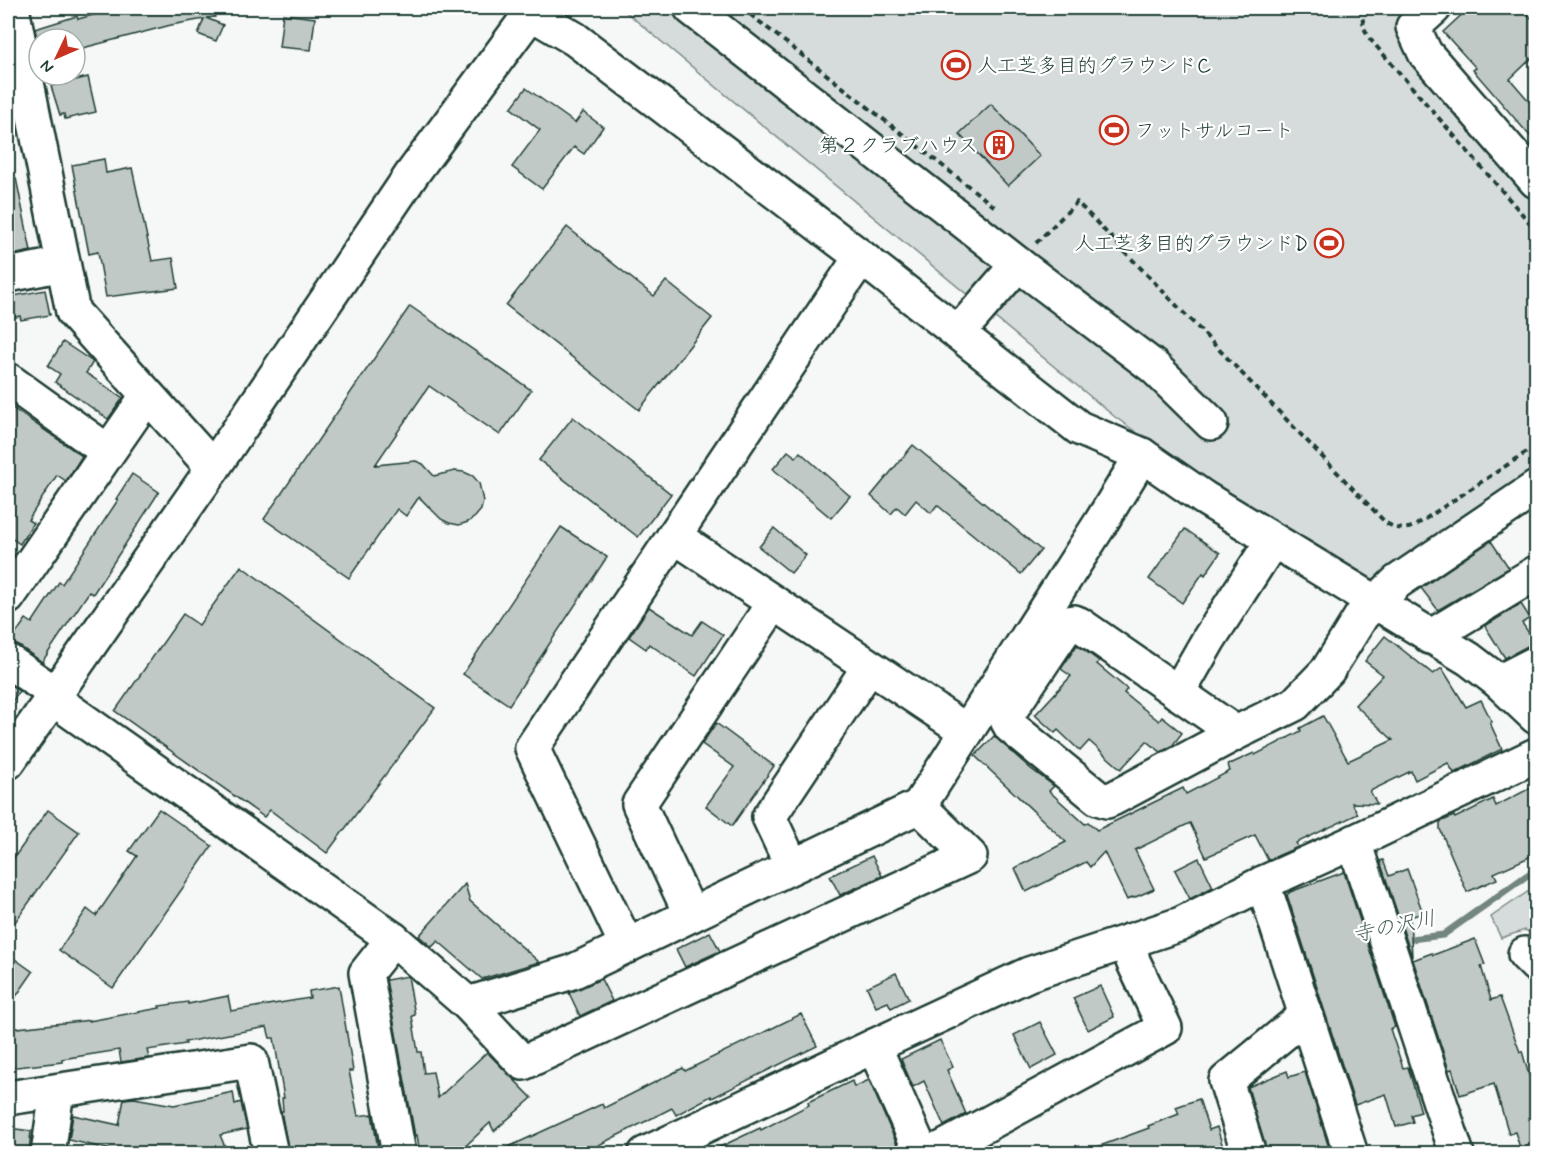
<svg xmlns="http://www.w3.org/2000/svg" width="1544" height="1161" viewBox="0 0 1544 1161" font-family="Mynerve,'Klee One',sans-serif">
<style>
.green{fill:#d6dcdb;stroke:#7a8c88;stroke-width:1.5}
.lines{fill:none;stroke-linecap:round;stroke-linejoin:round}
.stream{stroke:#72857f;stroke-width:7}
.building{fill:#c0c9c6;stroke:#1f3d34;stroke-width:1.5}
.minor-casing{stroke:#1f3d34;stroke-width:38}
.major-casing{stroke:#1f3d34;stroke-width:38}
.path{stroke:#1f3d34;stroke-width:4;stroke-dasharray:6 4.5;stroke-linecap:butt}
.minor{stroke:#fff;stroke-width:33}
.major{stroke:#fff;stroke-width:33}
.labels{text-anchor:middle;stroke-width:4.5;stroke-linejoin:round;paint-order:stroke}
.poi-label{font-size:20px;fill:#1f3d34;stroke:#fff;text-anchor:start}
.water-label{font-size:21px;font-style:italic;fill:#49615a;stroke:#fff}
</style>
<rect width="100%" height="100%" fill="#f6f7f7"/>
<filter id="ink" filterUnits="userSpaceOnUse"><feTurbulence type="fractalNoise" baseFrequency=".0167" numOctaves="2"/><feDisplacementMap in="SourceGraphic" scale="12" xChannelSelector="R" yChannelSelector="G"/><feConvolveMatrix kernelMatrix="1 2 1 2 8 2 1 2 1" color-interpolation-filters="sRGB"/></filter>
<g filter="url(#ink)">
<g class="green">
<polygon points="621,8 1416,8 1416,58 1536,198 1536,480 1379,589 1207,483 1115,417"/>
<polygon points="1536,886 1536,936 1525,930 1501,938 1491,917"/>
</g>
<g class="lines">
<polyline class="stream" points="1395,941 1443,935 1536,869"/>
</g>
<g class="building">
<polygon points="119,8 214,8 215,17 206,18 223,25 216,41 198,34 204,19 171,25 75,50 75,39 37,39 35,29 77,16 78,19"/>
<polygon points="1469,8 1522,8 1536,23 1536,54 1510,79 1536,109 1536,143 1473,70 1476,68 1443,32"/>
<polygon points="283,14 315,18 311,50 279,47"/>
<polygon points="88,77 96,112 65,119 64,114 60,115 51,86"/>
<polygon points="526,88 575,123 583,112 603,127 584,154 574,147 542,189 512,167 540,130 511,108"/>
<polygon points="991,104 1040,156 1008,186 959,134"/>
<polygon points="104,159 106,173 132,168 152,261 173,258 178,288 106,297 98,252 89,254 72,165"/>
<polygon points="8,178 16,178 31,251 8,256"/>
<polygon points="567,227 654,296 666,281 712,318 639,410 506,305"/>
<polygon points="45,290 50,315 21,320 20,316 8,319 8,297"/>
<polygon points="410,306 531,390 500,435 429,386 375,465 416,461 423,464 434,476 455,471 464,472 473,476 479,483 483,501 481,510 475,517 468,522 459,525 449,523 441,519 419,497 406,516 397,509 349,578 264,519"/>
<polygon points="63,342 93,362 86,373 123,398 108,419 55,382 60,374 48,366"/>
<polygon points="8,405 82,456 66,481 57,475 28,520 33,523 20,544 8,536"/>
<polygon points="573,417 671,494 638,537 539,460"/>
<polygon points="913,445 1041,550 1021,574 937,505 931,513 916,500 905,514 897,507 891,514 871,496"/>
<polygon points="788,451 796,457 800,452 850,496 831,518 773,469"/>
<polygon points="132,474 159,492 93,594 89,592 42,662 19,646 10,642 26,619 32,623 59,582 62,584 118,500 116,499"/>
<polygon points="561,527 607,557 509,705 463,674"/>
<polygon points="774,528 806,555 791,573 759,547"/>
<polygon points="1185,529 1220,553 1205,575 1203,573 1182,603 1149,579"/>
<polygon points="1491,541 1509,568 1438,610 1421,588"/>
<polygon points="241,566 435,708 327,853 270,810 264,817 115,711 183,614 199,625"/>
<polygon points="1521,604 1530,618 1522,623 1535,642 1505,658 1485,626"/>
<polygon points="649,607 692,635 702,621 723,635 696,676 649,644 646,649 629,637"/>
<polygon points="1385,636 1433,674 1442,668 1466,707 1481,700 1492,722 1490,723 1502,749 1454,773 1448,763 1415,780 1411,771 1370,791 1377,804 1352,803 1358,814 1296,843 1298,847 1268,860 1255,835 1206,857 1190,823 1135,850 1154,889 1133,898 1132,897 1127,900 1104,852 1090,867 1086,862 1026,892 1015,868 1066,842 975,756 994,736 1031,769 1054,786 1049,791 1085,824 1088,822 1097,830 1183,788 1186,794 1230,771 1228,765 1254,753 1255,755 1301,731 1300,728 1323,716 1348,761 1393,740 1355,705 1383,675 1365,661"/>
<polygon points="1077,645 1099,661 1097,664 1127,689 1124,693 1159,721 1162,717 1182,733 1172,746 1161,752 1147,741 1121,769 1089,741 1080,751 1058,730 1055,733 1035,715 1071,676 1061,669"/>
<polygon points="8,683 19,691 8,709"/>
<polygon points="716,723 774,766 732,826 706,806 734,767 702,744"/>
<polygon points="1536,785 1536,854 1494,873 1497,879 1467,892 1440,829 1440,822 1454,816 1455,818 1493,799 1496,806"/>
<polygon points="159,809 212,846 113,988 59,950 87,909 96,916 137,856 129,851"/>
<polygon points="48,810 79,832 8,932 8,866"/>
<polygon points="872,856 882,876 840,895 830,876"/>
<polygon points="1199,858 1213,887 1190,899 1175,870"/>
<polygon points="1383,860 1389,876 1407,869 1423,913 1410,917 1412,957 1380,861"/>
<polygon points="1344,872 1395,1027 1390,1029 1403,1068 1408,1067 1421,1112 1411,1115 1413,1122 1396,1127 1386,1094 1355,1105 1287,895 1290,892"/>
<polygon points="465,884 470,901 539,962 482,979 438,941 432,947 419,936"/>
<polygon points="710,932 720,951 685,967 676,949"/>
<polygon points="1475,939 1485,965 1481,966 1491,1000 1500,997 1520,1052 1522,1051 1532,1086 1536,1084 1536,1154 1522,1154 1515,1132 1509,1134 1494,1084 1460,1095 1452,1069 1449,1070 1413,960 1432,953 1433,955"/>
<polygon points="8,954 33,972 8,1008"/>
<polygon points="896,973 909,999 891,1008 888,1002 876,1007 867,987"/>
<polygon points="408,976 415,1015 412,1016 418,1052 421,1052 424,1073 433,1072 438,1098 487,1052 532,1098 494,1131 490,1123 457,1154 420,1154 417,1135 415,1136 386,980"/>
<polygon points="601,979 612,1001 580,1016 569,993"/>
<polygon points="339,986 353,1071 349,1071 358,1116 372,1114 379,1154 289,1154 281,1111 283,1111 282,1098 284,1098 274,1038 270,1038 267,1027 185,1042 186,1044 147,1050 149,1058 121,1062 119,1050 62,1059 62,1062 8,1068 8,1029 91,1020 89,1021 160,1008 159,1006 188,1002 188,1004 228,996 231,1011 310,998 309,991"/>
<polygon points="1100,986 1114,1017 1088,1030 1073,998"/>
<polygon points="801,1014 817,1046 712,1098 711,1096 676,1115 672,1108 581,1154 493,1154 602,1104 604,1108 683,1068 685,1071"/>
<polygon points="1040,1022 1057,1055 1031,1069 1014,1035"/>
<polygon points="940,1040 953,1067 947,1070 966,1114 944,1126 924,1081 913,1087 901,1059"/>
<polygon points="1287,1071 1289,1077 1305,1072 1331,1154 1267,1154 1248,1087"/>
<polygon points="869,1080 899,1149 886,1154 705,1154 760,1128 761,1130 809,1105 808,1102 852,1081 854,1087"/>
<polygon points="233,1092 235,1104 241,1102 247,1129 220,1135 228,1154 117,1154 116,1151 69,1140 73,1115 119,1125 124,1099 134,1098 174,1105"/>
<polygon points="1199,1099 1209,1130 1217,1127 1225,1154 1086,1154 1086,1151 1149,1128 1148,1126 1179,1114 1176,1107"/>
<polygon points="8,1128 31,1131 29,1152 8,1149"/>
</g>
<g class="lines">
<g class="minor-casing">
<g id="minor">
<polyline points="12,8 73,312 213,468"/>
<polyline points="691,8 1018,264 1154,367 1211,423"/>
<polyline points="1434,8 1413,27 1425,53 1536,181"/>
<polyline points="8,275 63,264"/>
<polyline points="958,333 1018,264"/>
<polyline points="8,380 107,451"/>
<polyline points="674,536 965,730"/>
<polyline points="8,597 147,396"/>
<polyline points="1430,637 1536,573"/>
<polyline points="8,661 56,694"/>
<polyline points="1499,682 1536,663"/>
<polyline points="1178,693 1209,639 1273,540"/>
<polyline points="52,698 393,939 468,1004 572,972 919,806 1100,524 1142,455"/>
<polyline points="1236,733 1079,624 1074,622 1069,623 1009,712 1007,720 1011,727 1098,798 1107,801 1114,798 1236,733 1295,704 1328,670 1362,615 1397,582 1536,488"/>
<polyline points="8,762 213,468 412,174 531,13 575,39 861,257 1079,428 1142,455 1204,498 1469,659 1499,682 1536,717"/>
<polyline points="1354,842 1457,1154"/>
<polyline points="792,866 769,817 869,667"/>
<polyline points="1263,883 1351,1154"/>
<polyline points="691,915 639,804 773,604"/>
<polyline points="393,939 366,973 399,1154"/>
<polyline points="627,946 532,748 861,257"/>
<polyline points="1525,954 1536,965"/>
<polyline points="468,1004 523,1063 970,856 919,806"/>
<polyline points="874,1046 1029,974 1181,924 1263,883 1354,842 1536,755"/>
<polyline points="8,1098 251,1061 271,1154"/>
<polyline points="922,1153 941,1149 1165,1028 1133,961 1129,941"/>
<polyline points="48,1154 57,1091"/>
<polyline points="645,1154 874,1046 922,1154"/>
<polyline points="1249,1154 1226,1081 1306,1015"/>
</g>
</g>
<g class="major-casing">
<polyline id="major" points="523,8 531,13 537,8"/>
</g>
<g class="path">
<polyline points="742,8 995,207"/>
<polyline points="1361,8 1364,28 1370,39 1536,230"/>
<path d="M1036,243L1077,202L1386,523C1397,529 1404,531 1416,525L1536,446"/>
</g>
<use href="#minor" class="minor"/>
<use href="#major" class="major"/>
</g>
</g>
<defs>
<g id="stadium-ring" transform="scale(1.5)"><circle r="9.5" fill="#fff" stroke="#c8321e" stroke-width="1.5"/><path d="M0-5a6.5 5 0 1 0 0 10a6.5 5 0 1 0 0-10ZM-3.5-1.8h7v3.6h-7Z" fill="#c8321e"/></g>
<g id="building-ring" transform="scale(1.5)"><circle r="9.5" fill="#fff" stroke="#c8321e" stroke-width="1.5"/><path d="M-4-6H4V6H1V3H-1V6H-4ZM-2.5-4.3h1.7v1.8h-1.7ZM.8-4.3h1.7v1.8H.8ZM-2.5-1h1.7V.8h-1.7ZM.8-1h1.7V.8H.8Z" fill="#c8321e"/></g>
</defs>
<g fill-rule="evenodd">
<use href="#stadium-ring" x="956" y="65"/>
<use href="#stadium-ring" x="1114" y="130"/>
<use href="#building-ring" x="999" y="145"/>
<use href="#stadium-ring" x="1329" y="243"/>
</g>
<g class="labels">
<g class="poi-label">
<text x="977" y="72">人工芝多目的グラウンドC</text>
<text x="1135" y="137">フットサルコート</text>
<text x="978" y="152" text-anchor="end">第２クラブハウス</text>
<text x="1308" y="250" text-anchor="end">人工芝多目的グラウンドD</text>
</g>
<g class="water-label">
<text transform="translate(1394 926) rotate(-12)" y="7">寺の沢川</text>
</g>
</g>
<rect width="1544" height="1161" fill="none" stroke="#fff" stroke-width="30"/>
<rect x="15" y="15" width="1514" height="1131" fill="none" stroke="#1f3d34" stroke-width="2" filter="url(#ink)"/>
<g transform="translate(57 57) rotate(226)"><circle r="28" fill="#ffffff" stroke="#a5b1ae" stroke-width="1.5"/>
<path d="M0-4.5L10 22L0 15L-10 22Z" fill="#c8321e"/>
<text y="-9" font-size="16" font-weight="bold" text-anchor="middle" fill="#1f3d34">N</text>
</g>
</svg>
